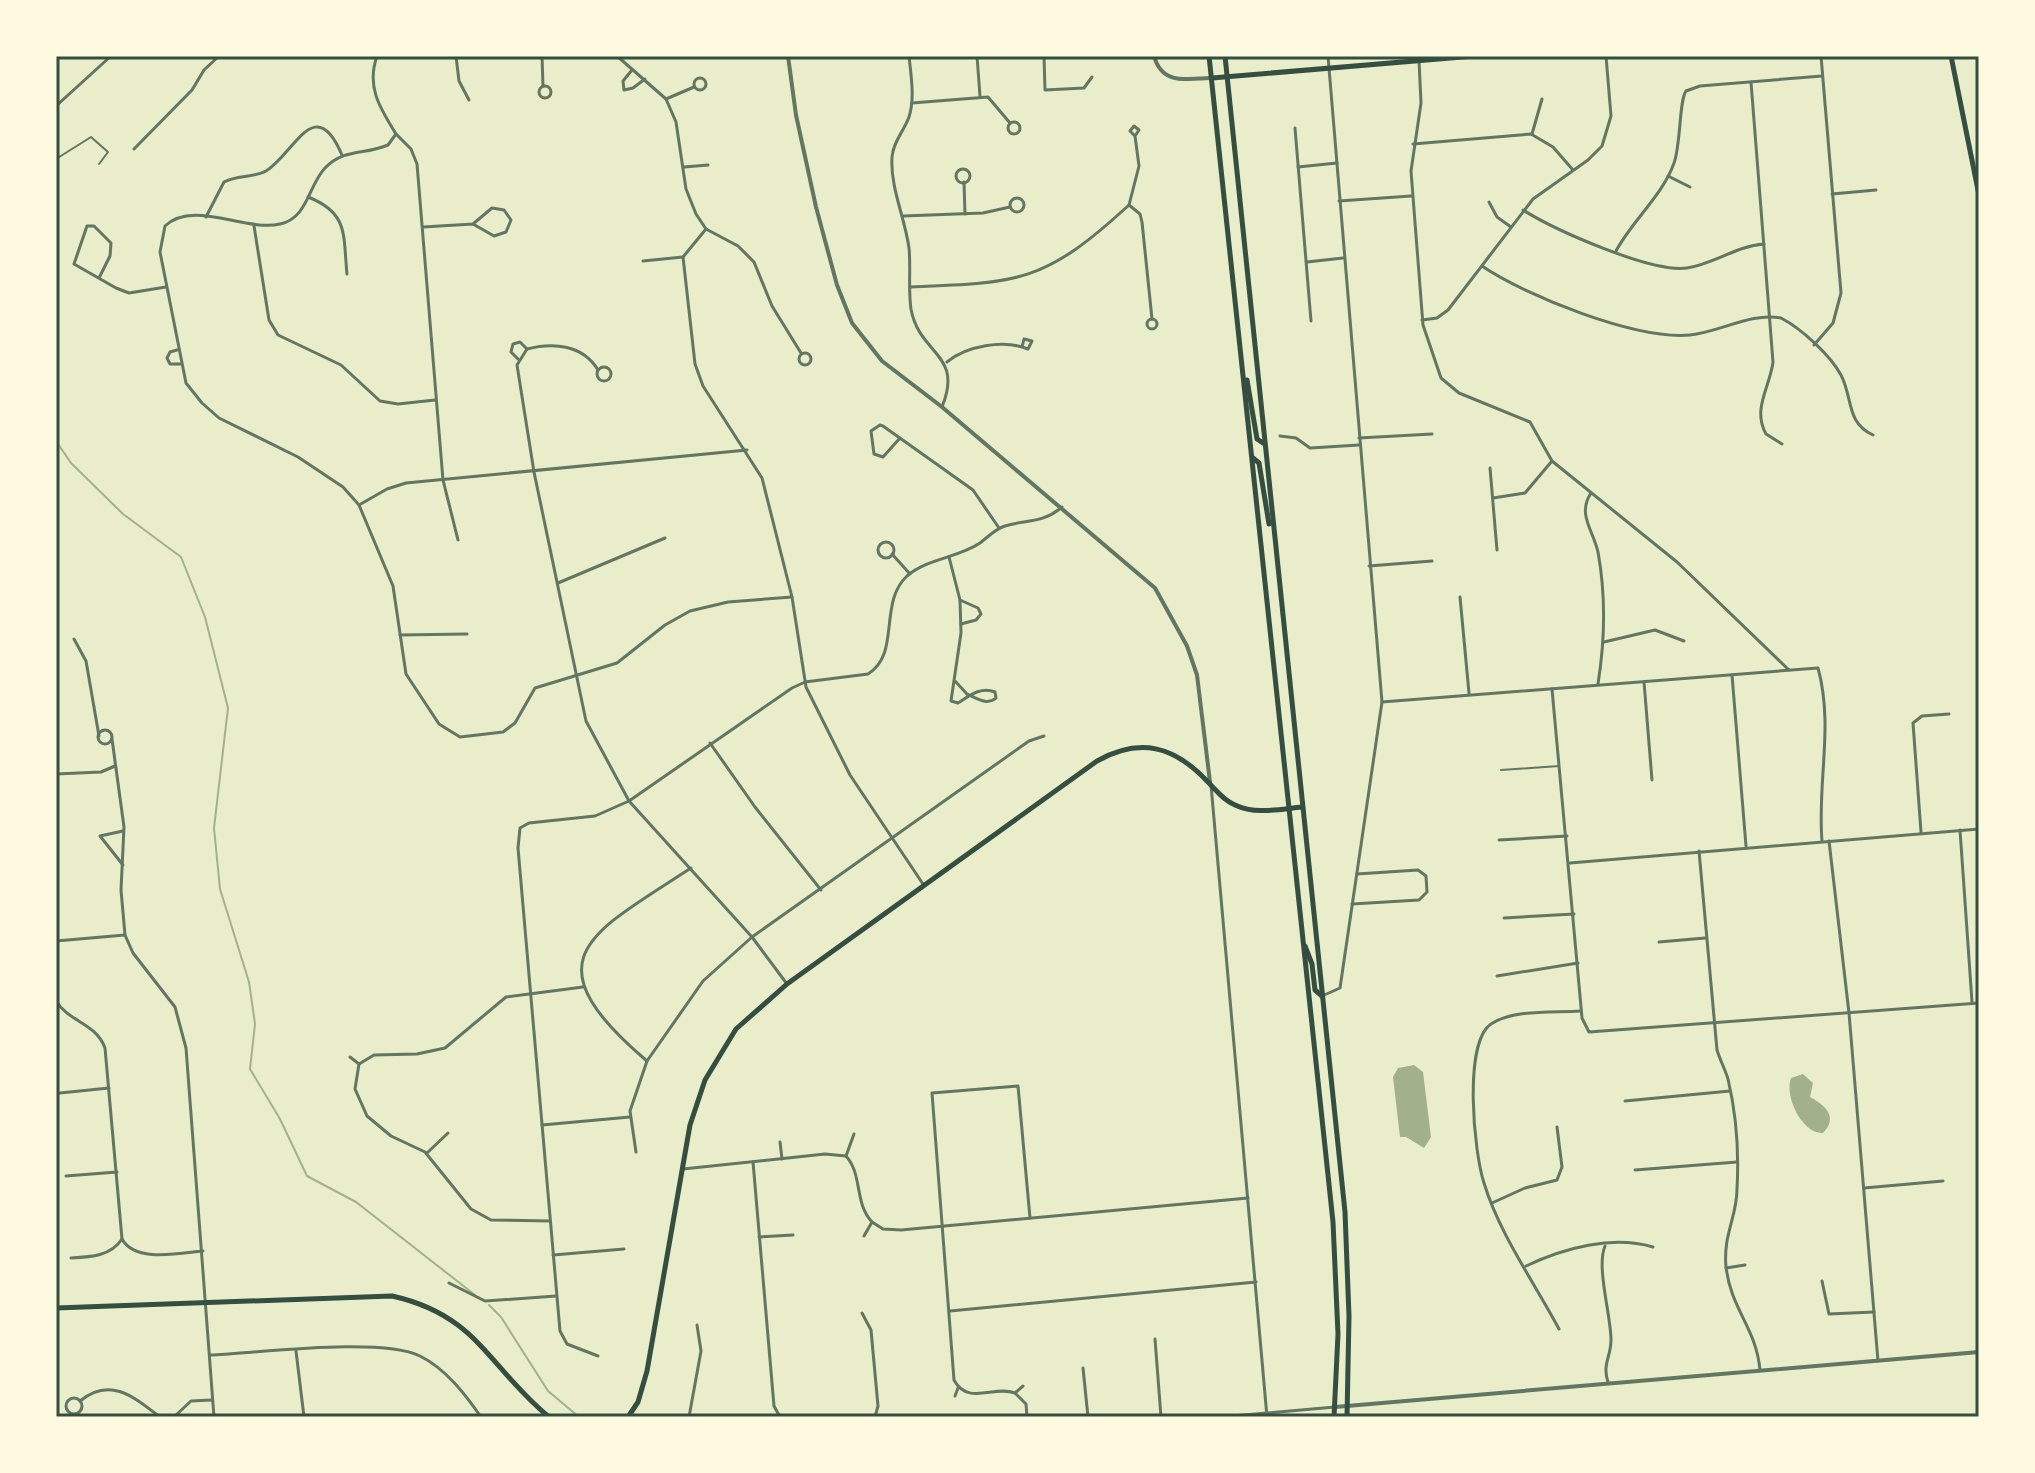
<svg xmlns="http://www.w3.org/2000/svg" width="2035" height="1473" viewBox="0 0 2035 1473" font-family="'Public Sans',sans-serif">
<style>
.water{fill:#a3b18a}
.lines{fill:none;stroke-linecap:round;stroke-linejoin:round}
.stream{stroke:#a3b18a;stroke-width:2}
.service{stroke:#617663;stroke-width:2}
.minor{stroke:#617663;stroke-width:3}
.tertiary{stroke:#617663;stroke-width:4}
.secondary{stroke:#344e41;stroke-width:5}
.primary{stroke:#344e41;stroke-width:5}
.neatline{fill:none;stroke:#344e41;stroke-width:3}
</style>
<rect width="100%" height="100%" fill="#e9edc9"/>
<g class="water">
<polygon points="1414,1065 1423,1072 1431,1137 1424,1148 1406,1137 1400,1137 1393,1077 1398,1068"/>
<path d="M1803,1074L1813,1083L1810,1097C1825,1105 1839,1117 1823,1133C1802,1134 1784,1096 1791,1078Z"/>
</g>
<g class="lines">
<g class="stream">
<polyline points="56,441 71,463 123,514 181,557 205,617 228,708 214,828 220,889 249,982 255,1024 250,1069 280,1119 307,1176 356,1202 475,1295"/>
<polyline points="489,1305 501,1317 548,1391 579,1417"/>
</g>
<g class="service">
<polyline points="56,159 91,137 108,152 99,164"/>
<polyline points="1501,770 1559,766"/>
</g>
<g class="minor">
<path d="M377,56C366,87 380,108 396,134L388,145C365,155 344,148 325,168C308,186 308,218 280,224C245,232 193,199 165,226L160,252L186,383L202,403L219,418L298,457L343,487L359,505L393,586L406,674L439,724L460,737L503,732L515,723L535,688L617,663L665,625L690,611L728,602L792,597"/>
<polyline points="456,56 459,81 469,100"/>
<polyline points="542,56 543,86"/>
<polyline points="617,56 666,99 676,122 686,189 696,214 706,229 738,246 754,262 772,306 801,353"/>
<path d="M909,56C911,75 915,99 909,117C904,131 893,142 892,157C890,187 905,218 909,248C911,268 908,289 911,309C919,355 964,353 942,407"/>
<polyline points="977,56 980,96"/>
<polyline points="1044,56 1045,90 1084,88 1092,77"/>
<polyline points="1419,61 1421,103 1411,171 1423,325 1441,378 1459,393 1530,422 1552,461 1677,562 1789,670"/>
<polyline points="632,70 623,81 624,90 633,88 645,79"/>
<circle cx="700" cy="84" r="6"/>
<path d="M1751,82L1773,362C1770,387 1752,409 1766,434L1782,444"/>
<circle cx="545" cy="92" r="6"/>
<polyline points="666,99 694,87"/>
<polyline points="912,103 988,97 1010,123"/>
<polyline points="56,106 111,56"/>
<circle cx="1014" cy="128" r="6"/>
<polyline points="1295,128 1311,321"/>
<polyline points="396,134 411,149 417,164 443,480 458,540"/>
<polyline points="1532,134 1542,99"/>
<polyline points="1135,136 1139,130 1134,126 1130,131 1135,136 1139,166 1129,205 1140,214 1142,222 1152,319"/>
<polyline points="1413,144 1531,134 1553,147 1573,170"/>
<polyline points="134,149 192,90 204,70 219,56"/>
<polyline points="684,167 708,165"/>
<polyline points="1298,167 1337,163"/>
<circle cx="963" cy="176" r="7"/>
<polyline points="1668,176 1690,187"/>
<polyline points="964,182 965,214"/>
<polyline points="1832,194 1876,190"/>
<path d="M308,197C349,213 343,235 347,274"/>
<circle cx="1017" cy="205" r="7"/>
<polyline points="1339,201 1411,196"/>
<polyline points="1489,202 1497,217 1511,227"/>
<path d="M1523,210C1555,230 1651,273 1687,268C1714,264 1736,246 1764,244"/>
<polyline points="903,216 983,213 1010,207"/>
<path d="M206,217L224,182C237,175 253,178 266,171C294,154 315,91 342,155"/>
<polyline points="254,226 269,320 278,335 341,365 380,401 398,404 435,400"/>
<polyline points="423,227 473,224 492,208 504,210 511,220 506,232 494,236 473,224"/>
<polyline points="706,229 683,257 695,364 703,386 762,478 792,597 806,687 850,775 923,884"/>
<path d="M1616,251C1632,221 1663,195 1674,163C1681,144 1679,101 1686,91L1700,86L1822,76"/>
<polyline points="643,261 683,257"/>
<polyline points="1307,262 1343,258"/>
<path d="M1482,266C1526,296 1636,340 1690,335C1720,332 1752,312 1781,318C1802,329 1830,355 1841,375C1853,398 1846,423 1873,435"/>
<polyline points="99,278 110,256 111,243 94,226 87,226 74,264 116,288 129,293 166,287"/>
<path d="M910,287C1021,283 1045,282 1129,205"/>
<circle cx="1152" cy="324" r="5"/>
<polyline points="1422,320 1437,318 1448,310 1533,199 1588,160 1602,146 1611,116 1606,56"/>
<polyline points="1814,345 1833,323 1841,293 1821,56"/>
<polyline points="177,350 170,352 167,358 170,364 180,364"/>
<circle cx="805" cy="359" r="6"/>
<polyline points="518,359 511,352 513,344 520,342 527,349"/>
<path d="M947,362C966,346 1004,339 1028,349L1032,341L1024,339L1022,347"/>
<circle cx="604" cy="374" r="7"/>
<path d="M598,370C583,345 554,342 527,349L517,365L534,472L586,721L629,801L752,937L787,984"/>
<polyline points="1280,436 1296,438 1310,448 1359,445"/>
<polyline points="900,438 883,457 874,454 871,431 880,425 883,426 973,490 999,528"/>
<polyline points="1359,438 1432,434"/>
<polyline points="1490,468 1497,550"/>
<path d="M1591,493C1577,514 1593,530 1598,552C1606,596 1605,640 1598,684"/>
<polyline points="1493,498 1525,493 1552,461"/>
<polyline points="359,505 387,489 406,483 747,450"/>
<circle cx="886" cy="550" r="8"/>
<polyline points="892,554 910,574"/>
<path d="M949,557L960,600L961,633L951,701L958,703C969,696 981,686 995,692L996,698C987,706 977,698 967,694L955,681"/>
<polyline points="1369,566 1432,561"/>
<polyline points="558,583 665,538"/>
<polyline points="1460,597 1469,693"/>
<polyline points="960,600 978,608 981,614 976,620 961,624"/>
<polyline points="400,635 467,634"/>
<polyline points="74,639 86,661 99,736"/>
<polyline points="1604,642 1655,630 1684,641"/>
<polyline points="1732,675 1746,846"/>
<polyline points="1644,682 1652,780"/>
<polyline points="1552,689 1582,1018 1589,1032 1979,1003"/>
<path d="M1382,702L1818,668C1834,726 1817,783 1822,841"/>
<circle cx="105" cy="737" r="7"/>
<polyline points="112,739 124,827 121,890 125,935 133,953 175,1007 186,1048 214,1417"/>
<polyline points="710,743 755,807 821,890"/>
<polyline points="56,774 101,772 115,766"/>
<polyline points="1211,785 1267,1417"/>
<polyline points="1960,830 1972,1002"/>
<polyline points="1921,832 1913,723 1922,716 1949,714"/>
<polyline points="1499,840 1567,836"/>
<polyline points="1829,841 1849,1013 1878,1361"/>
<path d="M1699,851L1717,1050C1720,1060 1725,1069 1728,1079C1736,1113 1739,1154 1737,1189C1737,1217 1723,1234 1726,1267C1731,1310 1756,1327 1760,1370"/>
<polyline points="1570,863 1979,829"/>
<polyline points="123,865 100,836 123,831"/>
<polyline points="1352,904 1419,900 1427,892 1426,876 1418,870 1357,874"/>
<polyline points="1504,918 1574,914"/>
<polyline points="56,941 125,935"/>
<polyline points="1659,942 1705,938"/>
<polyline points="1497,976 1578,963"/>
<polyline points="1322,996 1340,988 1382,702 1328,56"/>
<path d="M56,1001C69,1022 96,1023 105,1048L122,1239"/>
<polyline points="350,1057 359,1064"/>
<path d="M647,1061C527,959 590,934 691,868"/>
<polyline points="359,1064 355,1089 367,1116 391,1136 425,1152 471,1209 491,1220 550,1221"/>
<polyline points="359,1064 374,1055 417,1054 445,1048 506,997 583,987"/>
<polyline points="60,1093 109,1088"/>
<polyline points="1625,1101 1730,1091"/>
<polyline points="542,1125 630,1117"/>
<polyline points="780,1142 782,1159"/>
<polyline points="636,1152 630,1111 647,1061 703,981 752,937 1029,741 1044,736"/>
<polyline points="427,1153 448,1133"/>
<path d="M846,1156C863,1175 854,1203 872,1222L864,1236"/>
<polyline points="846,1156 854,1134"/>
<polyline points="753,1162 774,1406 780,1417"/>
<polyline points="683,1169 825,1154 846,1156"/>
<polyline points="1635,1170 1737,1162"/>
<polyline points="66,1176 117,1172"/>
<polyline points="1864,1188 1943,1181"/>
<polyline points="1492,1203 1525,1188 1557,1180 1562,1167 1557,1127"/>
<polyline points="872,1222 883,1229 901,1230 1248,1198"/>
<polyline points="759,1237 793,1235"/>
<path d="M122,1239C135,1263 180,1253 203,1251"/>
<path d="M1605,1246C1596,1267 1611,1315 1611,1340C1611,1357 1602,1364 1608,1382"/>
<polyline points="553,1255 624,1249"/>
<path d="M71,1258C91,1257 111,1256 122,1239"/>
<path d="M1526,1266C1564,1248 1612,1235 1653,1247"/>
<polyline points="1726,1268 1745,1265"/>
<polyline points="1822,1281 1829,1314 1874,1312"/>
<polyline points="449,1283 485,1301 556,1296"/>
<polyline points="950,1311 1256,1282"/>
<polyline points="862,1313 871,1330 878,1406 875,1417"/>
<path d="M1559,1329C1534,1282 1499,1233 1484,1183C1474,1153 1463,1043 1491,1024C1513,1009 1554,1013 1580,1011"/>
<polyline points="1155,1339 1161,1417"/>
<polyline points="296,1351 304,1417"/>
<path d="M210,1355C258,1353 381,1337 420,1356C446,1369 465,1394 481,1417"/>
<path d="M598,1356L567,1344L560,1331L518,848L520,828L529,823L595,816L629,801L792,688L805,682L868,674C901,654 878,603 907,576C928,558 958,558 980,543C988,537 995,529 1005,526C1027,519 1042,524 1062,507"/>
<polyline points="1083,1368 1088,1417"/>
<polyline points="1015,1393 1023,1386"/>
<polyline points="955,1396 958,1388"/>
<circle cx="74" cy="1406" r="8"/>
<path d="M80,1401C110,1376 134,1397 160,1417"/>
<polyline points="174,1417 191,1401 212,1400"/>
<polyline points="689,1417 701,1351 697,1325"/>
<path d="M1027,1417L1026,1404L1015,1393C994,1385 968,1406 954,1380L932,1093L1018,1086L1030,1218"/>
<polyline points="1221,1417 1335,1407"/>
</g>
<g class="tertiary">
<polyline points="788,56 796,115 816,207 837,285 852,323 882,361 942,407 1155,588 1187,646 1197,675 1210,782"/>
<path d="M1154,56C1162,85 1186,79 1210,78"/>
<polyline points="1335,1407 1979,1352"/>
</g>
<g class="secondary">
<polyline points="1951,56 1979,195"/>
<polyline points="1212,78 1474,56"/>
<path d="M56,1308L392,1296C478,1315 489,1368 549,1417"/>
<path d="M628,1417L638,1402L647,1371L690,1125L705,1080L736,1029L787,984L1097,761C1140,737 1174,746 1207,781C1216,790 1223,800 1235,805C1256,815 1280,809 1302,807"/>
</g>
<g class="primary">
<polyline points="1209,56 1333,1222 1338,1334 1334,1417"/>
<polyline points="1225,56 1345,1212 1349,1316 1347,1417"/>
<polyline points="1247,380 1257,439 1263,443"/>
<polyline points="1253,458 1259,463 1269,524"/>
<polyline points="1305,946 1312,964 1315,990 1322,996"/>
</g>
</g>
<rect width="2035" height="1473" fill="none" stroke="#fefae0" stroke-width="116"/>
<rect x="58" y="58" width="1919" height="1357" class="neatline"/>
</svg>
